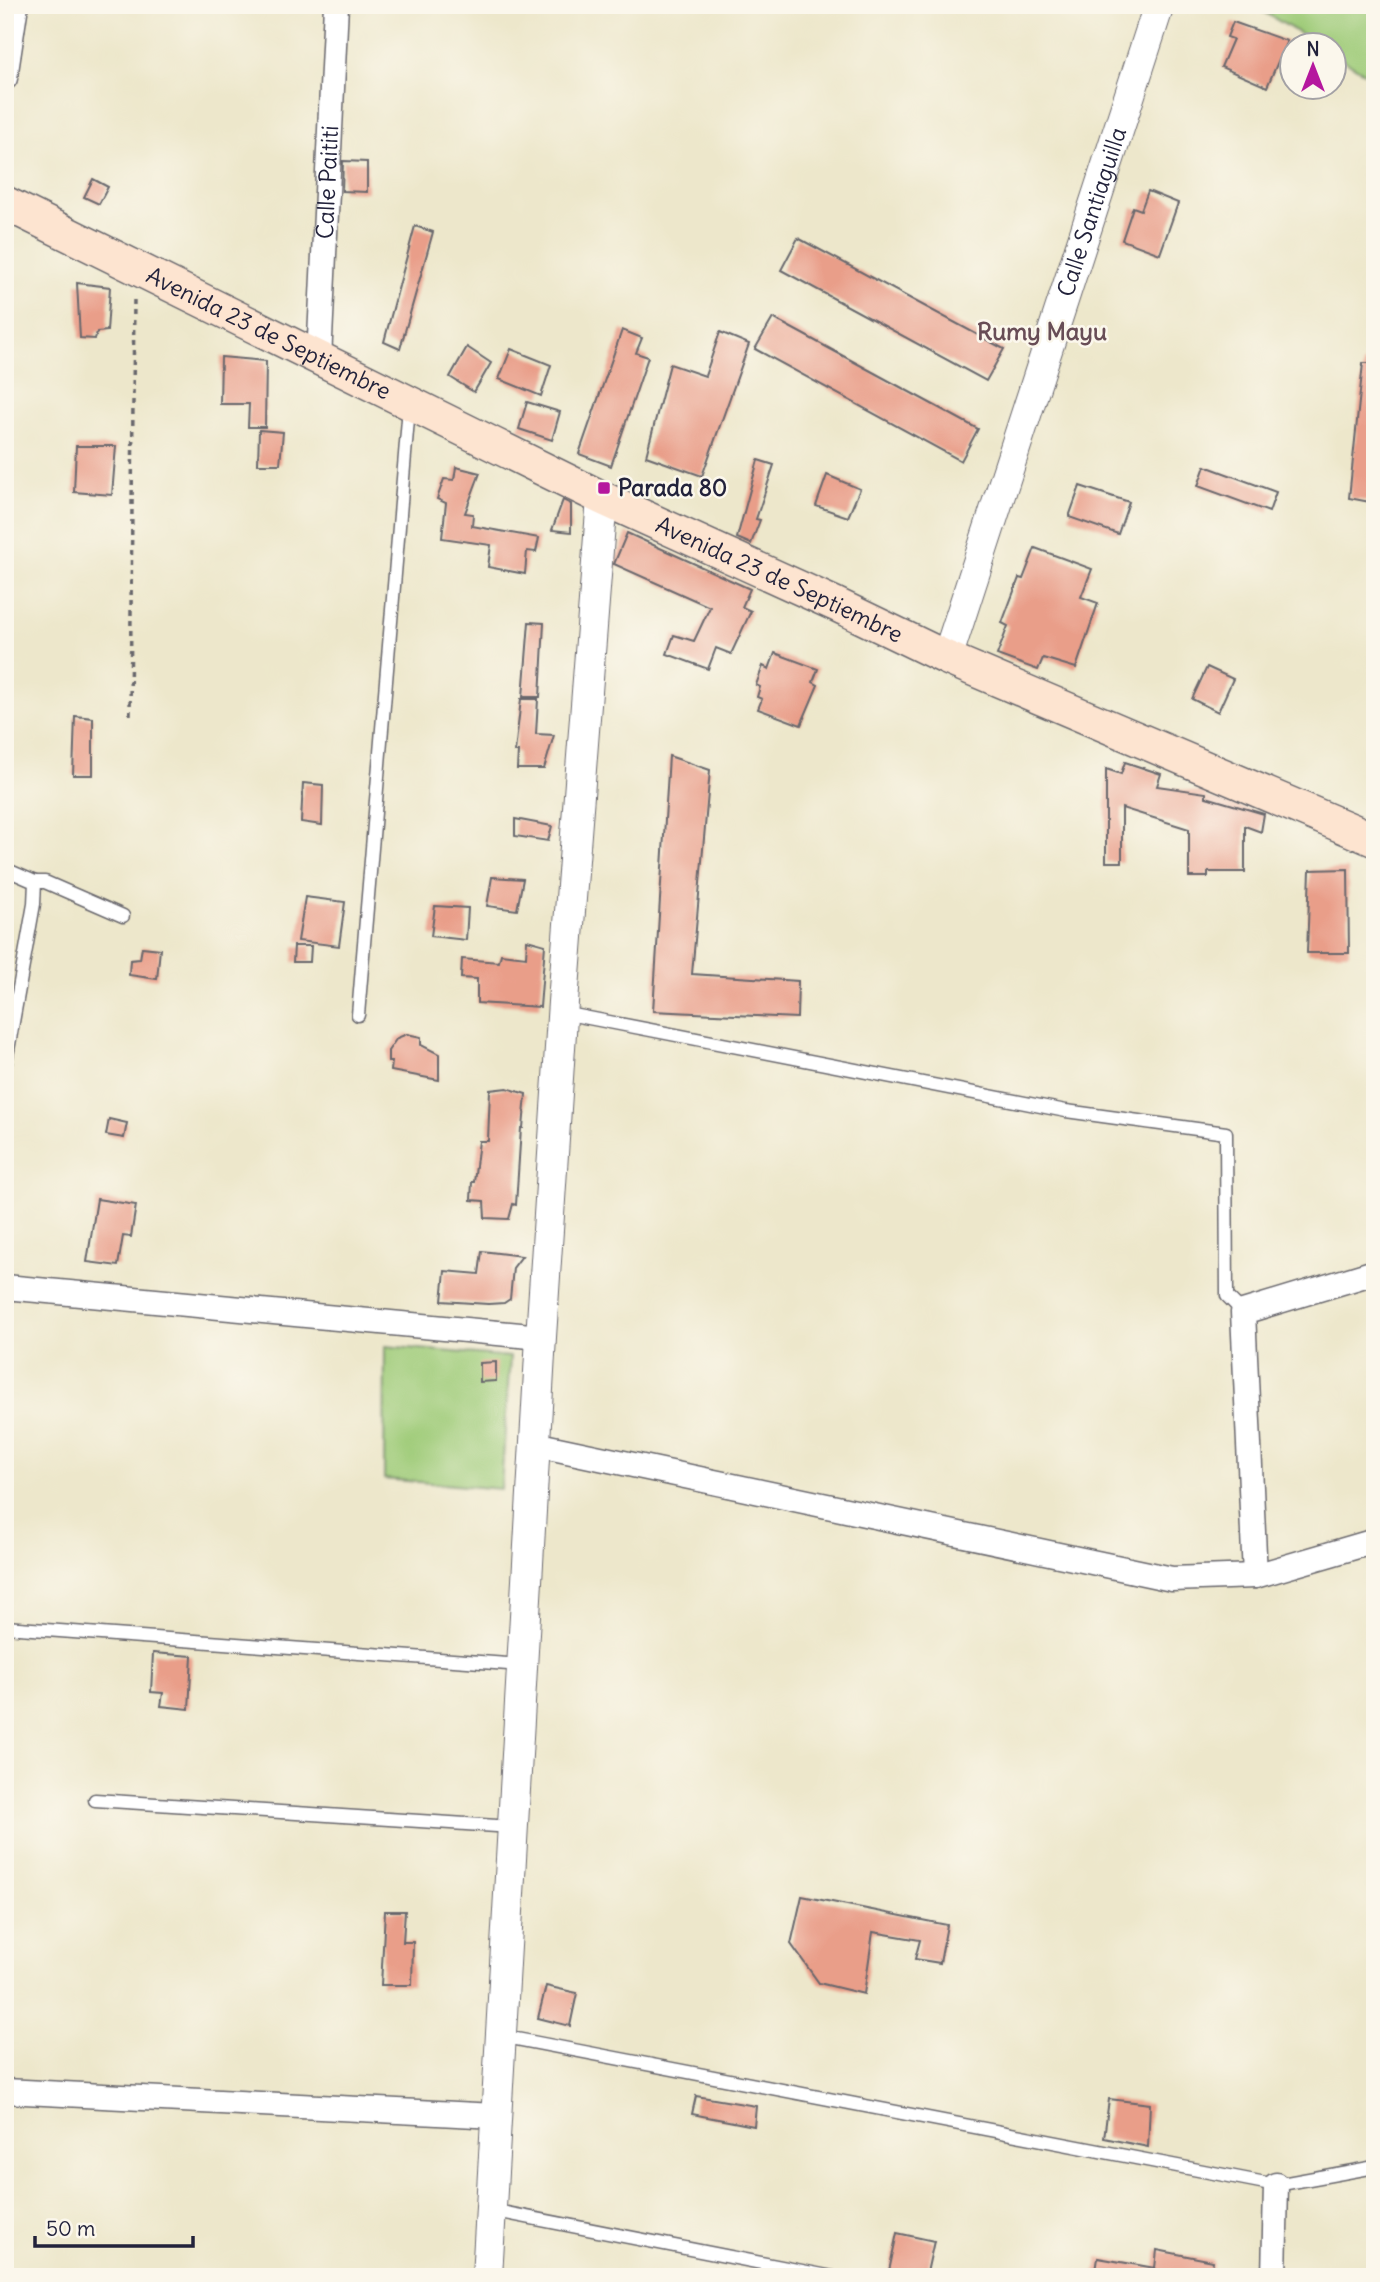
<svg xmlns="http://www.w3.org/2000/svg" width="1380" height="2282" viewBox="0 0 1380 2282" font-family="Delius,sans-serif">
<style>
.green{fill:#a0cc7a;stroke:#61775a;stroke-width:2}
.building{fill:#e99e89}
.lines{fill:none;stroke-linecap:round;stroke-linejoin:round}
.service-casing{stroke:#69676d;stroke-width:15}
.minor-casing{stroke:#69676d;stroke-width:27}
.tertiary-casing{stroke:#69676d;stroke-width:32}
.secondary-casing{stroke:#69676d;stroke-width:36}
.path{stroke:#69676d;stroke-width:3.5;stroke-dasharray:5 5;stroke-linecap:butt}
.service{stroke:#fff;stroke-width:12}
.minor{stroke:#fff;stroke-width:24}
.tertiary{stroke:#fff;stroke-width:30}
.secondary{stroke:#fde4d0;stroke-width:33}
.poi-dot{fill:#b5179e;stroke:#fbf7ec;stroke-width:2.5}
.labels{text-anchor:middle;stroke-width:5;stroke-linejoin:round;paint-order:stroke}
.street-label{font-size:23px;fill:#22223b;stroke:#fbf7ec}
.poi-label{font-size:23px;font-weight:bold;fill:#22223b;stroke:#fbf7ec;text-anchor:start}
.neighbourhood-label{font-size:24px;font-weight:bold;fill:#684d56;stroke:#fbf7ec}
</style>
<rect width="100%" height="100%" fill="#fbf7ec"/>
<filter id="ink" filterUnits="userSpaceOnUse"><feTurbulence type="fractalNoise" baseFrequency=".0143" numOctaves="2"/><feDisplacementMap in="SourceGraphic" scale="14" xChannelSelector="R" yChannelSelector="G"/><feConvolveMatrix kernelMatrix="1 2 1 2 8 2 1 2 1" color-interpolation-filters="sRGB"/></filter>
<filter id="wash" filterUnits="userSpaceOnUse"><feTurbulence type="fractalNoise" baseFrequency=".00686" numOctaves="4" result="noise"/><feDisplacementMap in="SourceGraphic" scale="28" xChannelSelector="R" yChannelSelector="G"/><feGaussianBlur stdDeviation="1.57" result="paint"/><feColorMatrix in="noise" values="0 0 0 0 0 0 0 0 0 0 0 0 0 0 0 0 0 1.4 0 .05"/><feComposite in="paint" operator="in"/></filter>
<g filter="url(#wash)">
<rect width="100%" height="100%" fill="#ede7cb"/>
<g class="green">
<polygon points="1252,5 1375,5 1375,79 1335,55 1334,46 1319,45"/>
<polygon points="385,1346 510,1357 501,1489 384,1479"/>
</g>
<g id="blocks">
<g class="building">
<polygon points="1233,22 1287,41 1267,87 1221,67 1233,39 1227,37"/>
<polygon points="343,161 367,162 367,192 342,191"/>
<polygon points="93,179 108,187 99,204 84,197"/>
<polygon points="1148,191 1178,203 1160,254 1122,240 1133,207 1141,210"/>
<polygon points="415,226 433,232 400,349 384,342"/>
<polygon points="798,238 1004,349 986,381 781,270"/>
<polygon points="77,283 110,287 107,331 97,332 95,339 80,338"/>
<polygon points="773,318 978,429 961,461 755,349"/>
<polygon points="622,330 642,338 636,353 648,357 611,466 579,454"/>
<polygon points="720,332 749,344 702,476 646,456 670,364 705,376"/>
<polygon points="467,347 491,363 474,392 450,377"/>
<polygon points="511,349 551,365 541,396 499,379"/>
<polygon points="221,357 266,361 265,427 248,427 249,404 220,404"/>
<polygon points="1363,363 1375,363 1375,503 1349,498"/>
<polygon points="527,402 560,412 552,440 519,429"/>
<polygon points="259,430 283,432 280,464 258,464"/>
<polygon points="76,446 116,446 112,495 74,492"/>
<polygon points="758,460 774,465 756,519 760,520 751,544 737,538"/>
<polygon points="1205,466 1276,492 1269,512 1198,486"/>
<polygon points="456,467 480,473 465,513 473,514 472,526 539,538 536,552 527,551 525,574 488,567 491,545 442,538 446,503 437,499 444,479 454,480"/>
<polygon points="827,475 860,489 848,517 816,506"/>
<polygon points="1080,486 1129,502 1118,534 1069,517"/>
<polygon points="563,500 571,504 571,532 552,530"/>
<polygon points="627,533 750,589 742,607 751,611 731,654 716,648 708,669 667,654 674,635 694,641 710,607 614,564"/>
<polygon points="1035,548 1092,569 1081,597 1098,603 1076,668 1043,658 1038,670 997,655 1008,626 1002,623 1019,578 1023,579"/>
<polygon points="529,622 544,623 540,697 523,697"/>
<polygon points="775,653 818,669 813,682 818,685 801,725 758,709 762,699 757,697 760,687 756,685 763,666 769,669"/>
<polygon points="1207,667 1233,679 1218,712 1192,699"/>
<polygon points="521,699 538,699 536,734 554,735 544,769 517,769 518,752 515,752"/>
<polygon points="75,716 93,718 93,775 73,775"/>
<polygon points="669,756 710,770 692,974 798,981 797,1018 653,1011"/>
<polygon points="1125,762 1161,774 1157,786 1206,793 1206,797 1264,814 1261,832 1245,826 1245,872 1208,872 1208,877 1189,877 1189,829 1122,808 1122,862 1106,862 1106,769 1121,774"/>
<polygon points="303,783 323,785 322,825 301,822"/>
<polygon points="515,819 552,826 548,841 515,836"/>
<polygon points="1348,869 1349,953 1307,953 1310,870"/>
<polygon points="492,877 523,879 517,910 487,906"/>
<polygon points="305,897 345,902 339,946 298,941"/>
<polygon points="435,906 468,908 466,940 431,936"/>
<polygon points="527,940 545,945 540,1007 477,1003 477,979 461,978 462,959 499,962 501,954 526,957"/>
<polygon points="294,946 311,946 310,962 293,962"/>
<polygon points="142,947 160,949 157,979 129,975 130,960 140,959"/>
<polygon points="407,1034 421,1037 421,1045 439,1054 439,1080 391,1071 392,1062 388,1062 388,1051 397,1038"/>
<polygon points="507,1088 526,1094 523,1128 521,1128 516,1205 513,1204 509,1219 485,1218 484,1201 471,1200 472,1182 474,1182 479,1141 488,1141 490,1090"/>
<polygon points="109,1119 127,1123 124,1138 106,1135"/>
<polygon points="97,1199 136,1205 131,1237 123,1236 118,1266 87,1262"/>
<polygon points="482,1251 522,1256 513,1268 510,1299 504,1303 488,1304 442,1301 445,1271 479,1274"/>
<polygon points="496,1362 496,1381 480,1382 480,1363"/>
<polygon points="153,1653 192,1656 189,1709 161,1706 163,1693 151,1692"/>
<polygon points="802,1896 947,1925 940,1963 915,1959 920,1940 873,1932 864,1994 819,1983 791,1944"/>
<polygon points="385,1911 405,1911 403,1942 413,1942 412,1985 381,1985"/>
<polygon points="546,1986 577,1993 570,2026 538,2018"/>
<polygon points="696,2096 756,2106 754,2126 692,2114"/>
<polygon points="1109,2099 1150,2104 1148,2147 1104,2138"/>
<polygon points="897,2233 934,2241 926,2277 914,2277 889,2271"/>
<polygon points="1157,2250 1213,2261 1211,2277 1174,2271 1173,2277 1095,2277 1098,2258 1155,2268"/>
</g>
</g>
</g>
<g filter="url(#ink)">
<use href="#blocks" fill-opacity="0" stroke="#69676d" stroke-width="2"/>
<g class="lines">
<g class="service-casing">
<g id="service">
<polyline points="5,869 35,882 34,904 5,1067"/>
<polyline points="35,882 45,882 123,916"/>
<polyline points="563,1013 1066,1111 1226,1133 1227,1296 1243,1312"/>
<polyline points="358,1015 409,407"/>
<polyline points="5,1627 521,1665"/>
<polyline points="95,1800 512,1827"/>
<polyline points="501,2036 1276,2185 1375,2167"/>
<polyline points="491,2210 833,2277"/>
</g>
</g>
<g class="minor-casing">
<g id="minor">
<polyline points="5,78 16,5"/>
<path id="s1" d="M319,359L336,5"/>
<polyline points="5,1287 541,1337"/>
<polyline points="534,1444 1172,1579 1255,1576 1375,1541"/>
<polyline points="1255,1576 1243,1312 1375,1272"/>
<polyline points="5,2091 496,2116"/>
<polyline points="1274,2277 1276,2185"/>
</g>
</g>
<g class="tertiary-casing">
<g id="tertiary">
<path id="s2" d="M947,658L1159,5"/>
<polyline points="487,2277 541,1337 563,1002 602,498"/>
</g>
</g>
<g class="secondary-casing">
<g id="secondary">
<path id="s3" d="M5,203L602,498L835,604L947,658L1375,840"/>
</g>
</g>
<polyline class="path" points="130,715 134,298"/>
<use href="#service" class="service"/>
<use href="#minor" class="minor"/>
<use href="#tertiary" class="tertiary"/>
<use href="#secondary" class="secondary"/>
</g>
</g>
<rect class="poi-dot" x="597" y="481" width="14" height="14" rx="3.5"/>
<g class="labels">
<g class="street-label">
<text dy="8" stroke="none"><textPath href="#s1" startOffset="177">Calle Paititi</textPath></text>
<text dy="8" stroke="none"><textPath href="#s2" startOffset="469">Calle Santiaguilla</textPath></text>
<text dy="8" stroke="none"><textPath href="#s3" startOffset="294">Avenida 23 de Septiembre</textPath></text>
<text dy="8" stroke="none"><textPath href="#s3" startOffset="861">Avenida 23 de Septiembre</textPath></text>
</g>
<g class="poi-label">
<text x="618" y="496">Parada 80</text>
</g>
<g class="neighbourhood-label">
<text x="1042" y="340">Rumy Mayu</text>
</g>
</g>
<rect width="1380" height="2282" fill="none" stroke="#fbf7ec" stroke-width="28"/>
<g transform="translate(1313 66)"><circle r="33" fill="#fbf7ec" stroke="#a4a2a5" stroke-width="2"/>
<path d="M0-5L12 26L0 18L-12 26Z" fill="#b5179e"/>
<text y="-10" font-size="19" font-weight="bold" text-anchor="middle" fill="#22223b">N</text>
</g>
<path d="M35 2236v10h158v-10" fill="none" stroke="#22223b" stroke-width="3.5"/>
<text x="46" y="2236" font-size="21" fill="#22223b" stroke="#fbf7ec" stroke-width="5" paint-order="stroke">50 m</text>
</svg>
